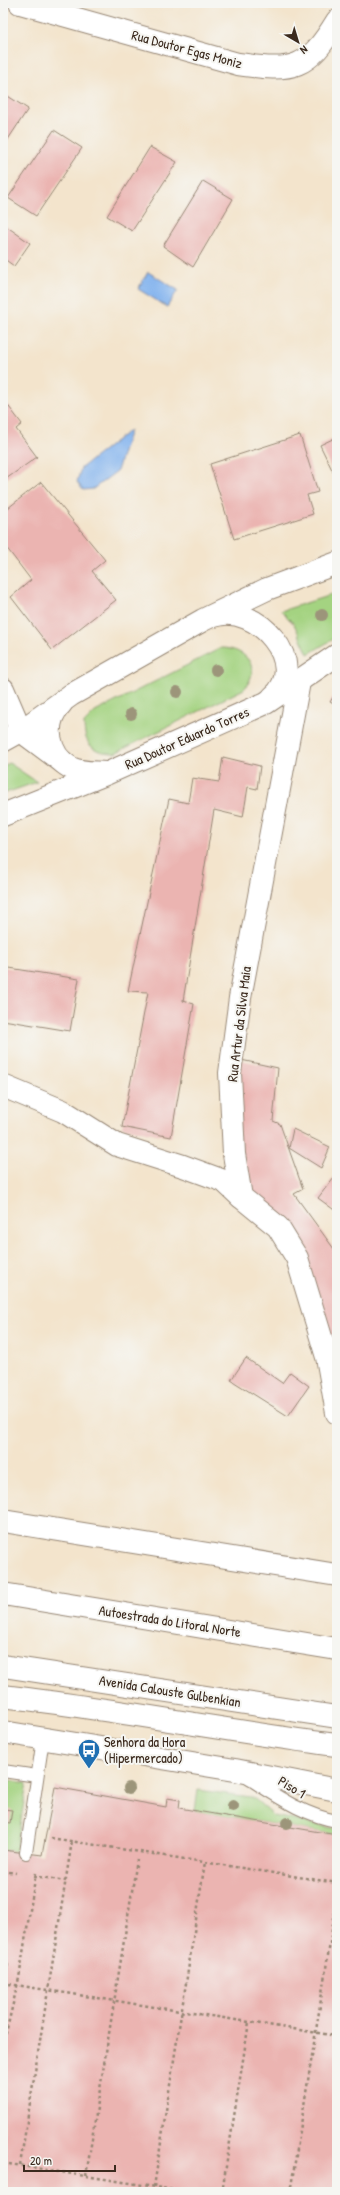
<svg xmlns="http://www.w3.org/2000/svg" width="340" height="2195" viewBox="0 0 340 2195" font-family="'Patrick Hand',sans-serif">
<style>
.green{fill:#a4d381;stroke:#707e50}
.water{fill:#83b3ee;stroke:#5f6e86}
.building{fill:#ebb4b1}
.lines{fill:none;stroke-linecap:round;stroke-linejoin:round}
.service-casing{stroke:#978775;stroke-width:14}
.minor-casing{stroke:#978775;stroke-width:24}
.secondary-casing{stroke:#978775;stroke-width:24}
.motorway-casing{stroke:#978775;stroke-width:24}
.path{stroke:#978775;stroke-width:2.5;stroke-dasharray:3 3;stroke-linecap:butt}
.service{stroke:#fff;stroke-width:12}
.minor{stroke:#fff;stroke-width:22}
.secondary{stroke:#fff;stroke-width:22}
.motorway{stroke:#fff;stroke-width:22}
.tree{fill:#9c957a}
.labels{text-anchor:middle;stroke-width:4;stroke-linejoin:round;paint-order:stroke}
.street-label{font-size:14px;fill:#3b2a1e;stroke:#f6f6f2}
.poi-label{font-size:14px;fill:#3b2a1e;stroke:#f6f6f2;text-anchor:start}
</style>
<rect width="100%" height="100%" fill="#f6f6f2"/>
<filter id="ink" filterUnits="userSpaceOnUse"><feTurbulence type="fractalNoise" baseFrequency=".025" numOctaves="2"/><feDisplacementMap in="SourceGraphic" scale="8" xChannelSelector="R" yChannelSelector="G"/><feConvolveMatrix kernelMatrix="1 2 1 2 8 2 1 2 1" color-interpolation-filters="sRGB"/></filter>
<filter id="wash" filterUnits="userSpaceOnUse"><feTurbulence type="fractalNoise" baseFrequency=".012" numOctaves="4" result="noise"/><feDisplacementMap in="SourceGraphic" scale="16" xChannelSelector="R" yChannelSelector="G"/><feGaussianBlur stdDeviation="0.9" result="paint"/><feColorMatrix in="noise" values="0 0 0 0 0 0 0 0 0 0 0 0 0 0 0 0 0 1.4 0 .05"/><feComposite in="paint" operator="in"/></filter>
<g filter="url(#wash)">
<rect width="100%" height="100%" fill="#f3e4cc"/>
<g class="green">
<polygon points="337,593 337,637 308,654 294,624 281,611"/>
<path d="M221,648C245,648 263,667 244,689L115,753C93,753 84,745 84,723L95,712Z"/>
<polygon points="9,763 37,782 3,794 3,767"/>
<polygon points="3,1779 27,1783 16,1852 3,1850 3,1835 6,1827 3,1825"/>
<polygon points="198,1790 251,1797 256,1800 274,1816 337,1829 337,1835 195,1811"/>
</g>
<g class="water">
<polygon points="148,272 178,290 167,307 138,289"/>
<polygon points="130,430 117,471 93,489 83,490 77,482 81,468"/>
</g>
<g id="blocks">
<g class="building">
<polygon points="3,93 28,109 3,147"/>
<polygon points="54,130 82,148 36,216 8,198"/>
<polygon points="150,147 177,162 132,231 107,216"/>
<polygon points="203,181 233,199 193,267 163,246"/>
<polygon points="3,224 30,243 14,266 3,258"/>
<polygon points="3,399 22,424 16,429 37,457 3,481"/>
<polygon points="300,435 318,492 307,495 313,514 234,539 210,464"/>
<polygon points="337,437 337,480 320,445"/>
<polygon points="41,482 105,560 92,571 116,600 52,650 11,597 31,580 3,543 3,512"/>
<polygon points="337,691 337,706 330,702"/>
<polygon points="223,757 260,766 257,789 248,787 243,817 214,810 183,1001 194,1004 171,1137 122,1127 148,992 128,991 169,799 188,803 192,778 219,782"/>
<polygon points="3,967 79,979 70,1031 3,1020"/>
<polygon points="241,1060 278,1068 273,1121 280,1124 303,1189 294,1194 337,1253 337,1388 297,1258 241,1197 234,1154"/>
<polygon points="293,1129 330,1147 321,1168 289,1148"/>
<polygon points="337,1173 337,1212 318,1198"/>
<polygon points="246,1358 282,1383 290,1372 309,1386 288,1416 231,1380"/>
<polygon points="55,1787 166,1807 167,1798 180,1800 179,1808 337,1835 337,2192 3,2192 3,1850 42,1855"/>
<polygon points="4,1809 12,1810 10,1823 3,1822"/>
</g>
</g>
</g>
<g filter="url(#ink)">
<use href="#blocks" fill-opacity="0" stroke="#978775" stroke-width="1"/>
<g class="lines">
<g class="service-casing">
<g id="service">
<polyline points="3,1771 37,1776"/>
<path d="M248,1778C277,1796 303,1815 337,1821"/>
<polyline points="26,1853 43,1739"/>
</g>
</g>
<g class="minor-casing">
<g id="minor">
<path d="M20,3L238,64C294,72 307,70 337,21"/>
<polyline points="299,682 240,998 230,1073 234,1154 241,1197 278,1227 297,1258 327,1357 337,1413"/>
<polyline points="3,689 21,731 64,763"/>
<polyline points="3,1086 63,1111 117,1145 183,1166 224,1181 241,1197"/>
</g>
</g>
<g class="secondary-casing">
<g id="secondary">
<path d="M214,616C256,601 311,665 273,697"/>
<path d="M61,704C43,722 47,755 71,768C81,773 94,772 105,773"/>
<polyline points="3,741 21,731 71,695 203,620 267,589 337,563"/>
<polyline points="3,815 108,773 266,703 337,655"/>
<polyline points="3,1666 337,1717"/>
<polyline points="3,1732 235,1770 337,1790"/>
</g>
</g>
<g class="motorway-casing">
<g id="motorway">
<polyline points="3,1521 337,1575"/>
<polyline points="3,1594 337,1649"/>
<path d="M3,1696C115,1709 225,1731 337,1745"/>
</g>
</g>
<g class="path">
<polyline points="51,1838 337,1883"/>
<polyline points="3,1871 16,1873"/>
<polyline points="34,1876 66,1881"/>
<polyline points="3,1962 8,1963 5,1983"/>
<polyline points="3,1983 337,2036"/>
<polyline points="3,2046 19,1978 36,1873"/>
<polyline points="3,2163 187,2192"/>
<polyline points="20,2165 72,1841"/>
<polyline points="86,2176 137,1860"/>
<polyline points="154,2187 205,1862"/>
<polyline points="291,2187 337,1899"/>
<polyline points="222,2192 249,2022"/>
</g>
<use href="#service" class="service"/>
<use href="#minor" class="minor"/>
<use href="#secondary" class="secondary"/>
<use href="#motorway" class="motorway"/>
</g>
<g class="tree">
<circle cx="322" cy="615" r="6"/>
<circle cx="216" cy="670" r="6"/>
<circle cx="177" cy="692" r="6"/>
<circle cx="131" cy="714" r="6"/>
<circle cx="129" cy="1788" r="6"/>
<circle cx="233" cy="1806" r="6"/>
<circle cx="287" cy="1823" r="6"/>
</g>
</g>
<defs>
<g id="bus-pin" transform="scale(1.15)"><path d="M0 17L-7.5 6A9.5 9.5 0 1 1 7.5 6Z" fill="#1f6fb2" stroke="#f6f6f2"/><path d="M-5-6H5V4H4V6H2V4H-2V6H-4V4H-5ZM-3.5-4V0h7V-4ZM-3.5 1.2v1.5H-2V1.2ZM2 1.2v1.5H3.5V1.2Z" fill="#fff"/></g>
</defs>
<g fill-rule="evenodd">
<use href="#bus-pin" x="89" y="1750"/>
</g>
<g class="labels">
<g class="street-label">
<text transform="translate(187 49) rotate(15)" y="5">Rua Doutor Egas Moniz</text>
<text transform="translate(187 738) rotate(-24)" y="5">Rua Doutor Eduardo Torres</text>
<text transform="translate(239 1024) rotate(-83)" y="5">Rua Artur da Silva Maia</text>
<text transform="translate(170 1621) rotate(9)" y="5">Autoestrada do Litoral Norte</text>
<text transform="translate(170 1691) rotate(9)" y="5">Avenida Calouste Gulbenkian</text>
<text transform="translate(292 1787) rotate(31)" y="5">Piso 1</text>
</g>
<g class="poi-label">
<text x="104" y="1747">Senhora da Hora<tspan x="104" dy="16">(Hipermercado)</tspan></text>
</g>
</g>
<rect width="340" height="2195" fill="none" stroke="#f6f6f2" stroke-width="16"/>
<g transform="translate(298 42) rotate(142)" stroke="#f6f6f2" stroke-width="3" paint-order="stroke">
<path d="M0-3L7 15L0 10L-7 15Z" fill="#3b2a1e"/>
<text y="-6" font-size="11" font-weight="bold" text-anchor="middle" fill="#3b2a1e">N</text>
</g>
<path d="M24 2165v6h91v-6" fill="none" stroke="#3b2a1e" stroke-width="2"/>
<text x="30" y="2165" font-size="12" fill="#3b2a1e" stroke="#f6f6f2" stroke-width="3" paint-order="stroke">20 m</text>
</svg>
